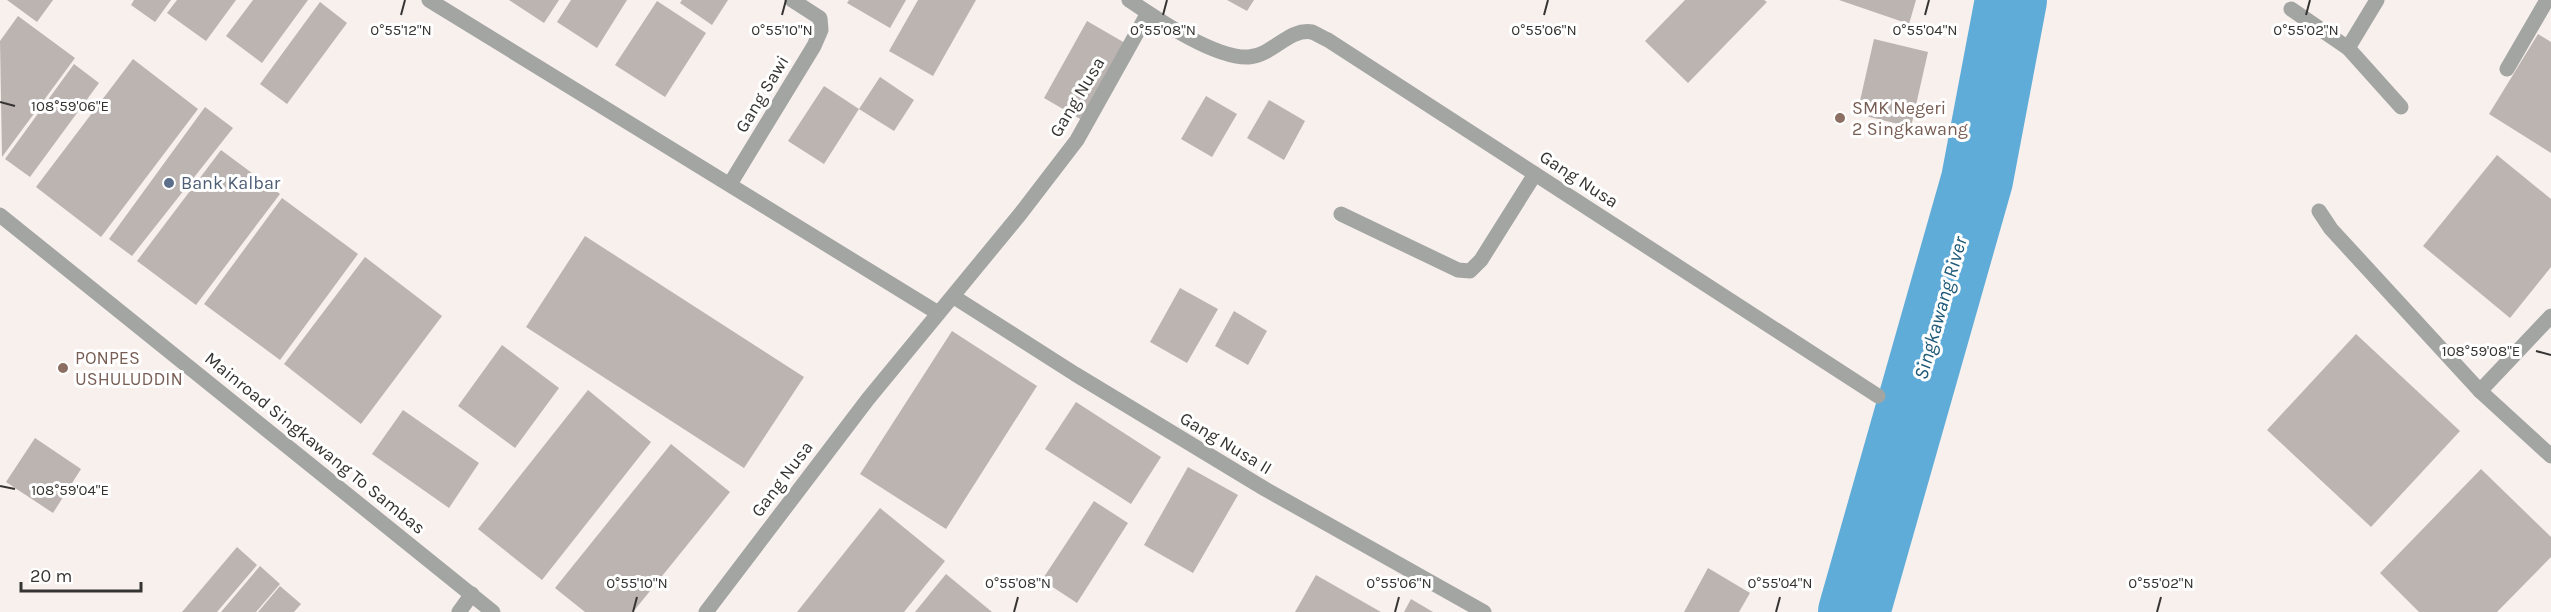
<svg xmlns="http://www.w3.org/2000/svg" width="2551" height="612" viewBox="0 0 2551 612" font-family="Karla,sans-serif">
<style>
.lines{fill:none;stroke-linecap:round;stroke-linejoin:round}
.river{stroke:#60acd9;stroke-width:72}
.building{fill:#bbb4b1}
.service{stroke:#a3a5a3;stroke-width:15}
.minor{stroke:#a3a5a3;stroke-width:15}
.tertiary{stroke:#a3a5a3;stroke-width:15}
.ticks{fill:none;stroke:#363432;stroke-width:2}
.education-dot{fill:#8d6e63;stroke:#fff;stroke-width:2}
.service-dot{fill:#5c6f8a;stroke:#fff;stroke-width:2}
.labels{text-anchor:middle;stroke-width:6;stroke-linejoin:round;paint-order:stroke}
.street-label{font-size:18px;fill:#363432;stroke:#fff}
.education-label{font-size:18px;fill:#785e54;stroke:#fff;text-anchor:start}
.service-label{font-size:18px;fill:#4e5e75;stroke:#fff;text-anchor:start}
.water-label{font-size:20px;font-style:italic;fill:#205a79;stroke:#fff}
.ticks-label{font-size:15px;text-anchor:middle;fill:#363432;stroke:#fff;stroke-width:6;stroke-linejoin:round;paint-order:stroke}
</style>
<rect width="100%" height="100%" fill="#f7f0ed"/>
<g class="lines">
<polyline class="river" points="1854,612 1977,180 2011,0"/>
</g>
<g class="building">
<polygon points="7,0 53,0 37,22"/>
<polygon points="134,0 171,0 155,22 131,5"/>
<polygon points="177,0 236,0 206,41 167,13"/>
<polygon points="253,0 308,0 262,63 226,36"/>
<polygon points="509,0 559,0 544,23"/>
<polygon points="571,0 627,0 597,48 557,22"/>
<polygon points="682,0 728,0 712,25 680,3"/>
<polygon points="849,0 906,0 890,28 847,3"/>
<polygon points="918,0 976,0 933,76 889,51"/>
<polygon points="1227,0 1254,0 1247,11"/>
<polygon points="1685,0 1764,0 1767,2 1688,83 1645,41"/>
<polygon points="1839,0 1916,0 1909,24"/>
<polygon points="657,1 706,33 665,97 615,65"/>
<polygon points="320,2 347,23 287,104 260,84"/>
<polygon points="18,16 75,58 2,157 0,41"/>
<polygon points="1087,21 1125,43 1082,120 1044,98"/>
<polygon points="2538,34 2551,42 2551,153 2489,114"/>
<polygon points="1874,39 1928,52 1911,127 1857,114"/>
<polygon points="133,59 198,109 101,237 36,187"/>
<polygon points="74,64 99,83 30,177 5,159"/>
<polygon points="880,77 914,100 894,131 859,109"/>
<polygon points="824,86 859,109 824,164 788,141"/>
<polygon points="1206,96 1237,114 1212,157 1181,139"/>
<polygon points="1269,100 1305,121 1284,160 1247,138"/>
<polygon points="205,107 233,128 132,256 109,239"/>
<polygon points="221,150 280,194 196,305 137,261"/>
<polygon points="2497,155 2551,199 2551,267 2510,318 2423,246"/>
<polygon points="282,198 358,254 280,360 204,304"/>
<polygon points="585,236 804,377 744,468 526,327"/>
<polygon points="365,257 442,316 361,424 284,364"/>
<polygon points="1180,288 1218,309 1187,363 1150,342"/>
<polygon points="1234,311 1267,331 1248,365 1215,346"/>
<polygon points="952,331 1037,386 946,529 860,474"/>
<polygon points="2356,334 2460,431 2371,527 2267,430"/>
<polygon points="502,345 559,388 515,448 458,406"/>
<polygon points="588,390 651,442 542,580 478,529"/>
<polygon points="1076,402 1161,457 1131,504 1045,449"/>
<polygon points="403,410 479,463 449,508 372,454"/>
<polygon points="35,438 81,469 53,513 6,482"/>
<polygon points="671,444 730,492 633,612 585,612 555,588"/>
<polygon points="1188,467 1238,495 1193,573 1144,545"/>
<polygon points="2481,469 2551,537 2551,557 2497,612 2419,612 2380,573"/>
<polygon points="1094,501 1128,523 1077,603 1042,580"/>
<polygon points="880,508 945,561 904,612 797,612"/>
<polygon points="237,547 257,565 217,612 182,612"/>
<polygon points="260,566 280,584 256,612 221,612"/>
<polygon points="1708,568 1750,593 1739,612 1684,612"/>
<polygon points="946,574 992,612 915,612"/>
<polygon points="1316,575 1381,612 1295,612"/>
<polygon points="280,586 301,604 294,612 258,612"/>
<polygon points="1411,599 1433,612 1404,612"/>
</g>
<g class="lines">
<polyline class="service" points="2507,69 2547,0"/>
<g class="minor">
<polyline points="429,0 938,313"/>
<path d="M1129,0C1157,19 1215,59 1249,57C1273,55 1289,28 1312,32C1317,34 1323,38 1328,40L1878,396"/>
<polyline points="2377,0 2348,48 2401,107"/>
<polyline points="2291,9 2348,48"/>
<polyline points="730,184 814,46 821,30 820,18 792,0"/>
<polyline points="2319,211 2331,229 2480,391 2551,456"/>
<polyline points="1341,214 1458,270 1470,271 1481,260 1535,174"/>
<polyline points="954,297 1075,374 1265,489 1484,612"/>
<polyline points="2480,391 2551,316"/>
<polyline points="459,612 472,594"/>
<polyline points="706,612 868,399 1021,213 1077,140 1148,13"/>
</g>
<polyline class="tertiary" points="0,215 493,612"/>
</g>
<path class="ticks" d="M401,15L405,0M782,15L786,0M1163,15L1167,0M1544,15L1548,0M1925,15L1929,0M2306,15L2310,0M0,102L15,106M2536,351L2551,355M0,486L15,489M633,612L637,597M1014,612L1018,597M1395,612L1399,597M1776,612L1780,597M2157,612L2161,597"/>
<g class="education-dot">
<circle cx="1840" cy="118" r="6"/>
<circle cx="63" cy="368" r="6"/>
</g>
<circle class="service-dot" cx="169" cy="183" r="6"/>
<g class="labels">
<g class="street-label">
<text transform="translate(762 94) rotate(-59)" y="6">Gang Sawi</text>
<text transform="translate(1077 97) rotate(-59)" y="6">Gang Nusa</text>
<text transform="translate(1579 179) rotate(33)" y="6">Gang Nusa</text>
<text transform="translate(315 443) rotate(39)" y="6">Mainroad Singkawang To Sambas</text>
<text transform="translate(1226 443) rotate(31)" y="6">Gang Nusa II</text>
<text transform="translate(782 479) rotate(-53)" y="6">Gang Nusa</text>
</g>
<g class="education-label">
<text x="1852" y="114">SMK Negeri<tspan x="1852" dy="21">2 Singkawang</tspan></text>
<text x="75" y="364">PONPES<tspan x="75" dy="21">USHULUDDIN</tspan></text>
</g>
<g class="service-label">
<text x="181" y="189">Bank Kalbar</text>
</g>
<g class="water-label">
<text transform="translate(1940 308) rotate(-74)" y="7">Singkawang River</text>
</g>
</g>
<g class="ticks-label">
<text x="401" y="35">0°55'12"N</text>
<text x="782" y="35">0°55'10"N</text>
<text x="1163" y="35">0°55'08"N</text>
<text x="1544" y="35">0°55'06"N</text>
<text x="1925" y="35">0°55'04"N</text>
<text x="2306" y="35">0°55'02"N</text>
<text x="70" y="111">108°59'06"E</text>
<text x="2481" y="356">108°59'08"E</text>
<text x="70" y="495">108°59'04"E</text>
<text x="637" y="588">0°55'10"N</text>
<text x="1018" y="588">0°55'08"N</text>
<text x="1399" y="588">0°55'06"N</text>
<text x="1780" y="588">0°55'04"N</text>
<text x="2161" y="588">0°55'02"N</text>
</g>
<path d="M21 582v9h120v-9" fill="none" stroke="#363432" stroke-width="3"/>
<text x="30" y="582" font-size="18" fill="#363432" stroke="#ffffff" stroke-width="4.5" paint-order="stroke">20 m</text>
</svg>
